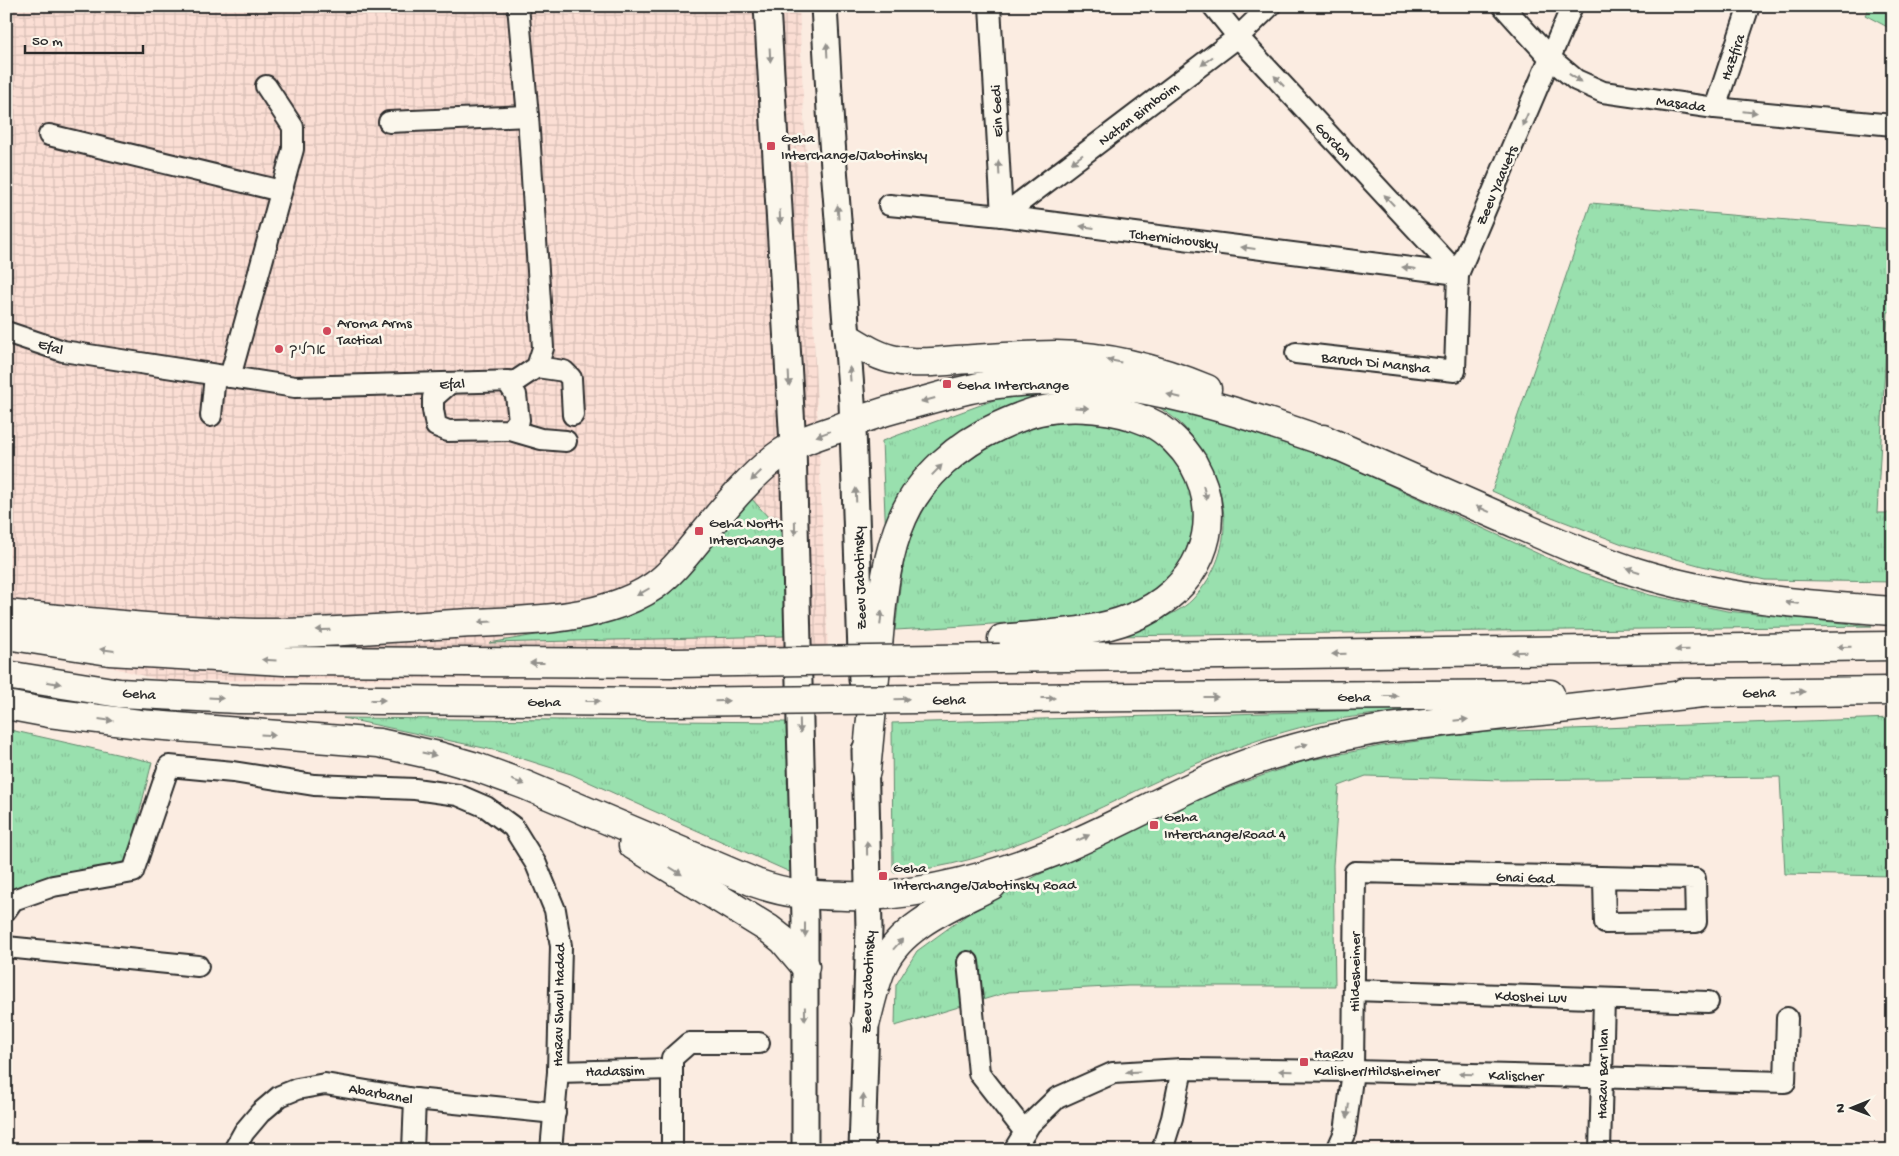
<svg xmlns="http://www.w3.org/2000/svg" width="1899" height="1156" viewBox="0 0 1899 1156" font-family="'Gochi Hand','Playpen Sans Hebrew',sans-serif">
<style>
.industrial{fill:url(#industrial-grid)}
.grass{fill:url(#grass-tufts);stroke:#62866c}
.pitch{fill:#99e0ae;stroke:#62866c}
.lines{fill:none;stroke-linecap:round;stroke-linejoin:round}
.minor-casing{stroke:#2b2b2b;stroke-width:24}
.major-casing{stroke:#2b2b2b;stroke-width:29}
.highway-casing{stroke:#2b2b2b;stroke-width:31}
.minor{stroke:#fbf7ec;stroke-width:20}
.major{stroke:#fbf7ec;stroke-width:25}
.highway{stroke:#fbf7ec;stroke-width:28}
.highway-bridge-casing{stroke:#2b2b2b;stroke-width:31;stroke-linecap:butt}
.highway-bridge{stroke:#fbf7ec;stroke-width:28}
.oneway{fill:#93918c}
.poi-dot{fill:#d1495b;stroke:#fbf7ec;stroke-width:2}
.labels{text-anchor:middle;stroke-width:5;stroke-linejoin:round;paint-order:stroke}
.street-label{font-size:15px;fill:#2b2b2b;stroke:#fbf7ec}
.poi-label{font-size:15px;fill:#2b2b2b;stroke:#fbf7ec;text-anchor:start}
</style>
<defs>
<pattern id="industrial-grid" width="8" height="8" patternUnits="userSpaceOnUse" patternTransform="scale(1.25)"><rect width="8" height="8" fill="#fbded4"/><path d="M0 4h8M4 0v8" fill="none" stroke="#d7bfb6"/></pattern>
<pattern id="grass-tufts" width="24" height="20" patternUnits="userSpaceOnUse" patternTransform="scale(1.25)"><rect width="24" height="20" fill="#99e0ae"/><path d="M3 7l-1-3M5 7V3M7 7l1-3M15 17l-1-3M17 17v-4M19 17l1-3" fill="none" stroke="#84c096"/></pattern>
</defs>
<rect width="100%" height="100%" fill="#fbece1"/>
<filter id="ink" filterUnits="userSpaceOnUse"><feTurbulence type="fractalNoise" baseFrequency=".02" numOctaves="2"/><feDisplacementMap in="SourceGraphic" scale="10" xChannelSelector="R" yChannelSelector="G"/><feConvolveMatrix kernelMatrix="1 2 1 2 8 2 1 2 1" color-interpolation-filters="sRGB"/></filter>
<g filter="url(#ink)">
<polygon class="industrial" points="6,6 799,6 829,674 163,681 6,639"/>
<g class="grass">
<polygon points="1591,203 1893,229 1893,311 1888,312 1877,513 1893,513 1893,582 1765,580 1702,566 1625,545 1536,511 1492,491"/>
<polygon points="1034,395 1075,397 1014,410 886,540 882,441 997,399"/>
<path d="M1154,404L1229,419L1307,447L1580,573L1650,595L1727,611L1872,626L1112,636C1136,627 1174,618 1192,600C1242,548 1229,478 1184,427C1176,418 1164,411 1154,404Z"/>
<path d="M1073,422C1097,424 1122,425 1144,435C1155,441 1165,450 1173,459C1212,504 1192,571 1142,598C1105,617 1061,618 1020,622C978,625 937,628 895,630C899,602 900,571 909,543C925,492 963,458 1011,437C1021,432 1032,427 1043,425C1053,423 1063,423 1073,422Z"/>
<polygon points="751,498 785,536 784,636 489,643 600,624 639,611 682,576"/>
<path d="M1416,709C1382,714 1348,716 1315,724C1274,733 1232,749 1193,765C1099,805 997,868 893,872L892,723Z"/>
<polygon points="343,718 786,722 792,873 571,774 498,751"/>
<polygon points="1893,718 1893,876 1785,874 1780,777 1502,780 1366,776 1339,786 1333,865 1335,986 1128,986 1009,992 895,1026 896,985 917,951 968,914 1038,875 1120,838 1202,797 1301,762 1381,746 1484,732"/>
<polygon points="6,729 152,762 127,863 24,885 6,896"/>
</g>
<polygon class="pitch" points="1870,6 1893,6 1893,30 1865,15"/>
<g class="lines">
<g class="minor-casing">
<g id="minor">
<polyline points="990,6 1002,216"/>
<polyline points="1213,6 1238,37 1458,274"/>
<polyline points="1503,6 1551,59 1576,80 1603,92 1715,108 1893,125"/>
<polyline points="1715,108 1749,6"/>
<polyline points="389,122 528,116"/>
<polyline points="49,135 281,191"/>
<polyline points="889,205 1002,216 1458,274"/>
<polyline points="1002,216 1238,37 1270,6"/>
<polyline points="6,332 63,351 295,387 516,381 537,367 543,348 528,116 518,6"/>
<polyline points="1296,353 1455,371 1458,274 1572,6"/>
<polyline points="537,367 564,371 571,378 573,415"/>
<polyline points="230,377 293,149 293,127 266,86"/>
<polyline points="450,383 433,398 433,410 436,426 448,431 510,430 519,420 516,395 507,381"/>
<polyline points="211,416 215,375"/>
<polyline points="510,430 541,439 566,441"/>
<polyline points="6,910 13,900 53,886 133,872 169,766 233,772 314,785 415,789 458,795 486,807 513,827 536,864 555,910 561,946 558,1072 551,1150"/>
<polyline points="6,947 198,966"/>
<polyline points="968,962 979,1073 1025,1132"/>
<polyline points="1354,990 1708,1002"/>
<polyline points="558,1072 672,1069"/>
<polyline points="234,1150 244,1132 260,1113 280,1096 297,1089 325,1084 415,1099 555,1113"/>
<polyline points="413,1150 415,1099"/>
<polyline points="672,1150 672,1058 689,1043 759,1043"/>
<polyline points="1014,1150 1030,1124 1057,1098 1113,1073 1182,1069 1353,1071 1785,1082 1787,1018"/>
<polyline points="1162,1150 1172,1118 1182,1069"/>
<polyline points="1337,1150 1345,1132 1353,1071 1355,872 1695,879 1696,922 1605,923 1604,879"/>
<polyline points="1600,1150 1604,999"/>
</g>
</g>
<g class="major-casing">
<g id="major">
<polyline points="767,6 793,445 805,920 805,1150"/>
<polyline points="824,6 831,128 852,402 862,680"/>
<polyline points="862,1150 869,929 865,750"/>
</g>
</g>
<g class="highway-casing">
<g id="highway">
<path d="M848,338C863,347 878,357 896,360C916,364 937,362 957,360C990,358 1023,355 1056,355C1108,356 1159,369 1207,389"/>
<path d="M1323,439C1380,464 1438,489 1496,515C1542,535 1587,556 1636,572C1719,598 1806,605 1893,611"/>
<path d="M6,614C89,622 172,631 255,633C320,634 388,628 454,624C503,621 562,622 609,607C625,602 641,595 654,586C671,574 685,556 698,540C722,511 747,479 776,457C794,443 813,437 834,430C856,421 878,413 901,407C933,399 965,388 998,384C1116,369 1228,408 1338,446"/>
<polyline points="6,635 109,651 284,661 673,663"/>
<polyline points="1000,658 1893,646"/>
<polyline points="6,675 119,693 238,699 674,702"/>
<polyline points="1683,693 1893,691"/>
<polyline points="999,698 1550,694"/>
<path d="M6,705L49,713L140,724L379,743L438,756L476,767L525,785L756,883C790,895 810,895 845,896C916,898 988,878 1054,852C1113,828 1167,796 1225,772C1278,750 1333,737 1389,728L1702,693"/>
<path d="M866,771C870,729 874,687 878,646C882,602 885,557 903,517C921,476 959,444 999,426C1012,420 1025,414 1039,411C1074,404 1116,408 1149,422C1167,430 1183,447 1193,463C1229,527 1196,593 1131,618C1091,634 1044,634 1002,639"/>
<polyline points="633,845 769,929 783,940 805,966"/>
<path d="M866,1021C871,1003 875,982 883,965C902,924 954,905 992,885"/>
</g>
</g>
<use href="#minor" class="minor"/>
<use href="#major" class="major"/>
<use href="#highway" class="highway"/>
<g class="highway-bridge-casing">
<g id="highway-bridge">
<polyline points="673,663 1000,658"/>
<polyline points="674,702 999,698"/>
</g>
</g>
<use href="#highway-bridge" class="highway-bridge"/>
</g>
<defs><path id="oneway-solid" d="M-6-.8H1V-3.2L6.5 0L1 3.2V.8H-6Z" transform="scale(1.25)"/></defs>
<g class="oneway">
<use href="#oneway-solid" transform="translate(827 50) rotate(-93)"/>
<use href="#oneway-solid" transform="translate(770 55) rotate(87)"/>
<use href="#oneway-solid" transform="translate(1207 61) rotate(143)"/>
<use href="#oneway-solid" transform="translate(1575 78) rotate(34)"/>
<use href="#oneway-solid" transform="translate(1279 81) rotate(-133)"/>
<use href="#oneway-solid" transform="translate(1750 112) rotate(6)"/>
<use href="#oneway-solid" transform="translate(1525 120) rotate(113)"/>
<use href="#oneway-solid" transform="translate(1077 159) rotate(143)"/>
<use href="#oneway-solid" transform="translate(999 168) rotate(-93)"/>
<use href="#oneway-solid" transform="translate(1389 200) rotate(-133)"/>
<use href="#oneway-solid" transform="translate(838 212) rotate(-94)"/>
<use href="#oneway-solid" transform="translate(780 217) rotate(87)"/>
<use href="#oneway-solid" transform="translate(1087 227) rotate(-173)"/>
<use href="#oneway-solid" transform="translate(1248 248) rotate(-173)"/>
<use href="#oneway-solid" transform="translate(1409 268) rotate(-173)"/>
<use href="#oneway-solid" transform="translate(1114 361) rotate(-168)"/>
<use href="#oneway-solid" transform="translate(850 374) rotate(-94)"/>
<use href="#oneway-solid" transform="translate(789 379) rotate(87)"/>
<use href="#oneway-solid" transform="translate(1174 396) rotate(-166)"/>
<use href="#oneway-solid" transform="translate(928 400) rotate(165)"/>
<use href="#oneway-solid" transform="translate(1082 408) rotate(4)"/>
<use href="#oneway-solid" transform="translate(823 434) rotate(160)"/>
<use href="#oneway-solid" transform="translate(937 470) rotate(-46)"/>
<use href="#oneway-solid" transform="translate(756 476) rotate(135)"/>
<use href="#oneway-solid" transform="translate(1205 493) rotate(76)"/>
<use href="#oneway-solid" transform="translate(856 495) rotate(-92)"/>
<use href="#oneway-solid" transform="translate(1483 509) rotate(-156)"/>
<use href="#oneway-solid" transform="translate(795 528) rotate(89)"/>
<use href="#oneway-solid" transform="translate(1633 570) rotate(-162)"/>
<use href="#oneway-solid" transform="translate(643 592) rotate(150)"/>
<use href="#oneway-solid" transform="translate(1792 603) rotate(-172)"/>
<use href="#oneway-solid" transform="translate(881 618) rotate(-84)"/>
<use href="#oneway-solid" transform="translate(485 622) rotate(176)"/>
<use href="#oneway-solid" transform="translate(323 630) rotate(178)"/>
<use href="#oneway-solid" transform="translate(1844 647) rotate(179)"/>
<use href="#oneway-solid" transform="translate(107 650) rotate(-173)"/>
<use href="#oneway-solid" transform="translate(1682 650) rotate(179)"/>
<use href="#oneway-solid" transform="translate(1519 652) rotate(179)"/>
<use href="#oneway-solid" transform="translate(1339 654) rotate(179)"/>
<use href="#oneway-solid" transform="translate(269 660) rotate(-177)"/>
<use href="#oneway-solid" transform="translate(537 663) rotate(-180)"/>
<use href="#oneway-solid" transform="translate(54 683) rotate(9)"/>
<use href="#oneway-solid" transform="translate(1798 692) rotate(-1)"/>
<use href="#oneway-solid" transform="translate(1391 696)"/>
<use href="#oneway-solid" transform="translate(1211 697)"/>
<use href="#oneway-solid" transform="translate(216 698) rotate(3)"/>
<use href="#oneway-solid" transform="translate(1048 698)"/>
<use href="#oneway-solid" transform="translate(902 699) rotate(-1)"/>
<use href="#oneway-solid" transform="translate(378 700)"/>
<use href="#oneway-solid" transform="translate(593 701)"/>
<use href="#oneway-solid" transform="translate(722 701) rotate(-1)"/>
<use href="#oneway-solid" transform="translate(106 720) rotate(7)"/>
<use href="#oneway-solid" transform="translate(1461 720) rotate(-6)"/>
<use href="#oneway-solid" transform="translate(800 726) rotate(89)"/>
<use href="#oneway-solid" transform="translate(268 735) rotate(4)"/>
<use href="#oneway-solid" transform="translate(1301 746) rotate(-17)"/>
<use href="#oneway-solid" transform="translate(429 754) rotate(12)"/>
<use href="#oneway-solid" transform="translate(518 782) rotate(21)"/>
<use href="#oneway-solid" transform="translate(1083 838) rotate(-25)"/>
<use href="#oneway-solid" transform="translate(867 848) rotate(-91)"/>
<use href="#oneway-solid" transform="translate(676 871) rotate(32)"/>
<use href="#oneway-solid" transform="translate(805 930) rotate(90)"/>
<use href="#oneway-solid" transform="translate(898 944) rotate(-48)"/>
<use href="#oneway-solid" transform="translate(805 1014) rotate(89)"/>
<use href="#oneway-solid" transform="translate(1286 1071) rotate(-179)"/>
<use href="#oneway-solid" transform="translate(1133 1072) rotate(177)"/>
<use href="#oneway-solid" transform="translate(1466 1074) rotate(-179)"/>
<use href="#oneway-solid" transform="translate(863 1101) rotate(-88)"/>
<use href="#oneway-solid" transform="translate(1348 1111) rotate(97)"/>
</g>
</g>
<g class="poi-dot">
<rect x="766" y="141" width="10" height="10" rx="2.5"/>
<circle cx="327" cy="331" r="5"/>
<circle cx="279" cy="349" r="5"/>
<rect x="942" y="379" width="10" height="10" rx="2.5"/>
<rect x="694" y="526" width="10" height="10" rx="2.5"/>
<rect x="1149" y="820" width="10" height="10" rx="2.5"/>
<rect x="878" y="871" width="10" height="10" rx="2.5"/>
<rect x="1299" y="1057" width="10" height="10" rx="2.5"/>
</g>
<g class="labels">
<g class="street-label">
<text transform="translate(1732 57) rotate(-71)" y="5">HaZfira</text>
<text transform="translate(1681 103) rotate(8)" y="5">Masada</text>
<text transform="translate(996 111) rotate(-93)" y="5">Ein Gedi</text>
<text transform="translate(1138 113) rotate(-37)" y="5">Natan Birnboim</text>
<text transform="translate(1334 141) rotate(47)" y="5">Gordon</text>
<text transform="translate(1496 185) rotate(-67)" y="5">Zeev Yaavets</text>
<text transform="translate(1174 238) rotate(7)" y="5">Tchernichovsky</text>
<text transform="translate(51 346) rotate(17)" y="5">Efal</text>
<text transform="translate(1376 362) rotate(6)" y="5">Baruch Di Mansha</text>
<text transform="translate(452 383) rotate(-2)" y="5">Efal</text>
<text transform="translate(859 578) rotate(-92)" y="5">Zeev Jabotinsky</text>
<text transform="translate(1759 692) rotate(-1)" y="5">Geha</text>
<text transform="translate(139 693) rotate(3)" y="5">Geha</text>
<text x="1354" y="701">Geha</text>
<text transform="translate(949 699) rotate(-1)" y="5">Geha</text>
<text x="544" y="706">Geha</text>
<text transform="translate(1525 877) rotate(2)" y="5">Gnai Gad</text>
<text transform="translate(1354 972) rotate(-90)" y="5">Hildesheimer</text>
<text transform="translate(867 982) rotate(-88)" y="5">Zeev Jabotinsky</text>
<text transform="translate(1531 996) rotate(2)" y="5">Kdoshei Luv</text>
<text transform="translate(558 1005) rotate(-89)" y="5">HaRav Shaul Hadad</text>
<text transform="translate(615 1070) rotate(-2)" y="5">Hadassim</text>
<text transform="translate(1602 1074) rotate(-89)" y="5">HaRav Bar Ilan</text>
<text transform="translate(1516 1075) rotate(1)" y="5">Kalischer</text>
<text transform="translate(381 1093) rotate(10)" y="5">Abarbanel</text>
</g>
<g class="poi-label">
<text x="781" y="142">Geha<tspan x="781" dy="17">Interchange/Jabotinsky</tspan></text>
<text x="337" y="327">Aroma Arms<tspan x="337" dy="17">Tactical</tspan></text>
<text x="289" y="354">ארליך</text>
<text x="957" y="389">Geha Interchange</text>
<text x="709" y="527">Geha North<tspan x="709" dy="17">Interchange</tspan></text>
<text x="1164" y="821">Geha<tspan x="1164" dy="17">Interchange/Road 4</tspan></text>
<text x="893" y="872">Geha<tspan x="893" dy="17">Interchange/Jabotinsky Road</tspan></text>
<text x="1314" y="1058">HaRav<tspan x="1314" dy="17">Kalisher/Hildsheimer</tspan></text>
</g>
</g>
<rect width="1899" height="1156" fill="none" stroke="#fbf7ec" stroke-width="25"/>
<rect x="12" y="12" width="1874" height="1131" fill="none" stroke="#2b2b2b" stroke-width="2" filter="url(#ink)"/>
<g transform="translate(1852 1108) rotate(269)" stroke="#fbf7ec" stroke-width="4" paint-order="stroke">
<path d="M0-4L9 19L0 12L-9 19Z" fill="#2b2b2b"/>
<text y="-8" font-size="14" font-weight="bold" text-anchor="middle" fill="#2b2b2b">N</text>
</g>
<path d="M25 45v8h118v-8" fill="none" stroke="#2b2b2b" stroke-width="2.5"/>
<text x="32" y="45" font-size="15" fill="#2b2b2b" stroke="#fbf7ec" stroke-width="4" paint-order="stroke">50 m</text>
</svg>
